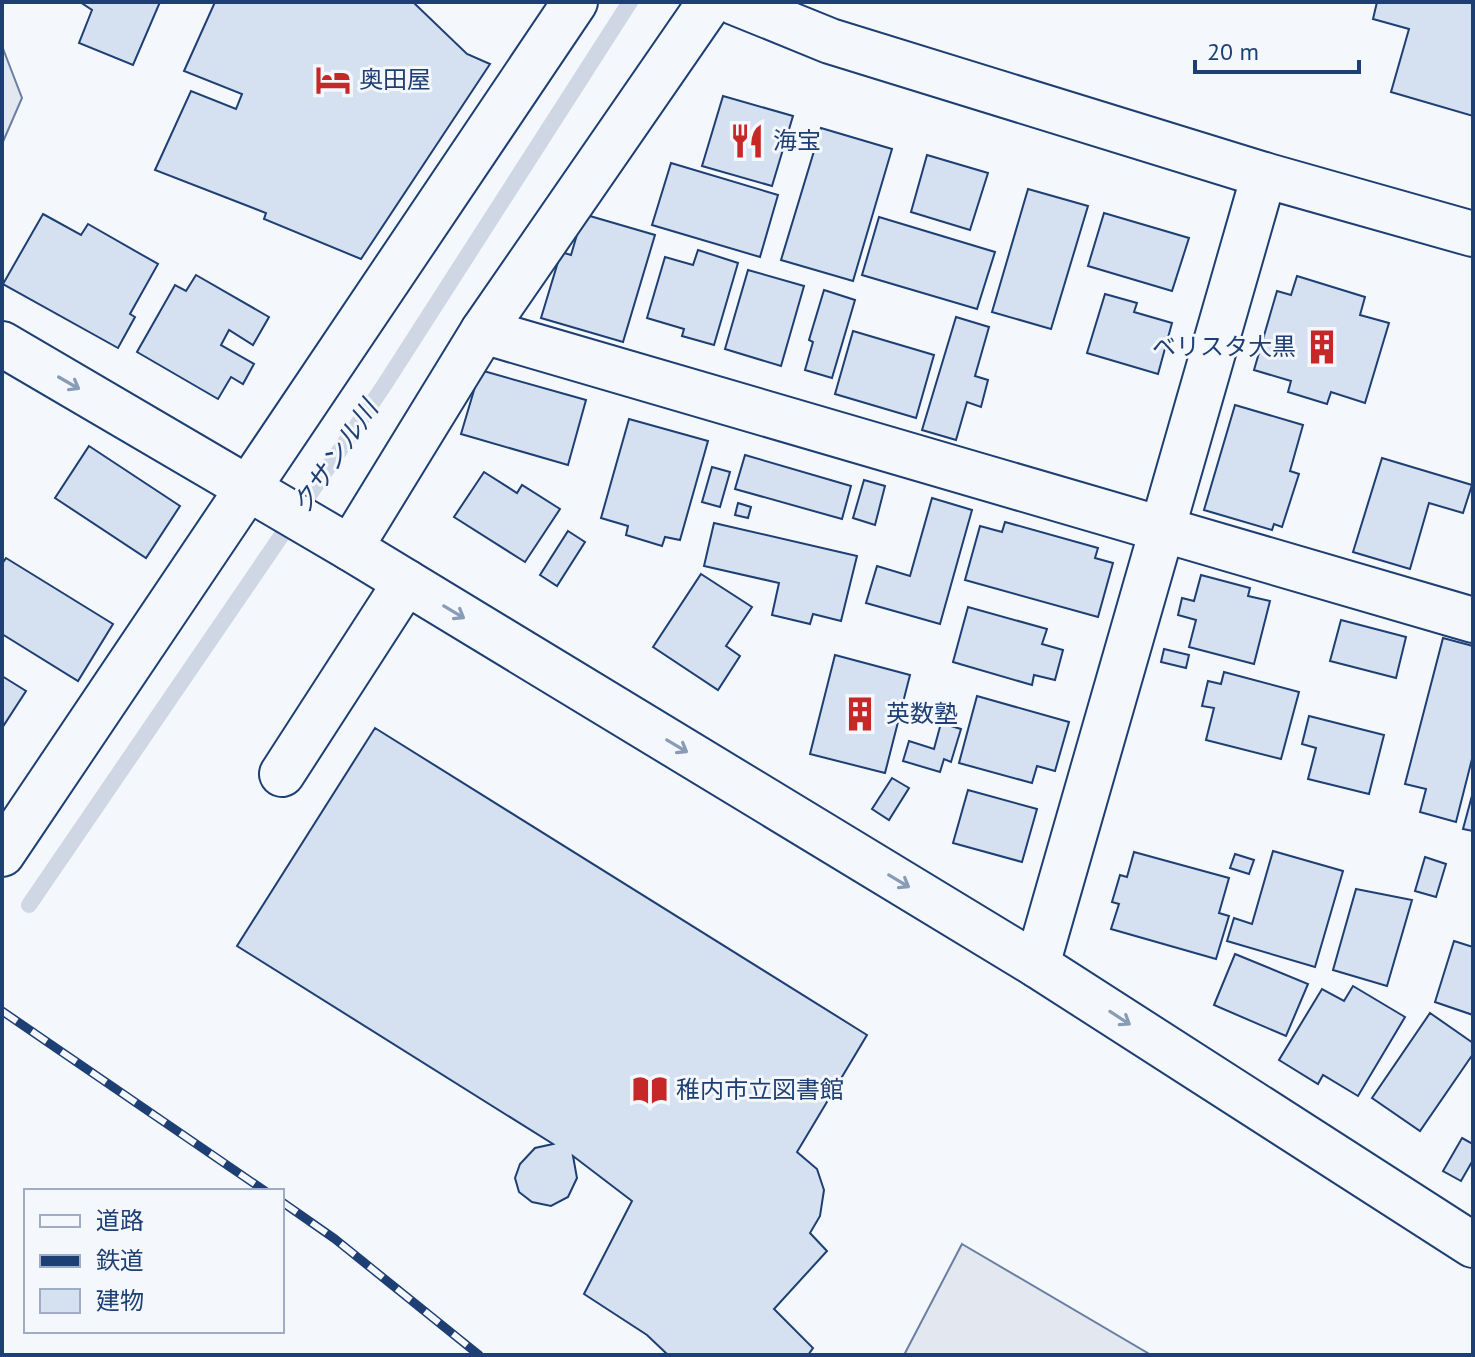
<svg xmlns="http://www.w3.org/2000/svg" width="1475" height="1357" viewBox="0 0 1475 1357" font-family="'PT Sans','Noto Sans JP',sans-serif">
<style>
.parking{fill:#e3e8f0;stroke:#687fa3;stroke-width:2}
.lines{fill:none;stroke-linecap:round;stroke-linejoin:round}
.stream{stroke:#cfd7e4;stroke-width:16}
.building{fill:#d5e0f0;stroke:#1d3f73;stroke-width:2}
.minor-casing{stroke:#1d3f73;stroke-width:48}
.tertiary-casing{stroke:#1d3f73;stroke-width:48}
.minor{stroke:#f4f7fb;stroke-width:44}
.tertiary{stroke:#f4f7fb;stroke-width:44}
.rail-casing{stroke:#1d3f73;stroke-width:9}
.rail{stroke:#f4f7fb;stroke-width:6;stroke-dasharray:18;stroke-linecap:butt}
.oneway{stroke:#889bb7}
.labels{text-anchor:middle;stroke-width:6;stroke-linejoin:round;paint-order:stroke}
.poi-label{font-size:24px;fill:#1d3f73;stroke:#f4f7fb;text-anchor:start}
.water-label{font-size:26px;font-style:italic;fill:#1d3f73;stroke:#f4f7fb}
</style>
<rect width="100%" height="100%" fill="#f4f7fb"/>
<g class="parking">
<polygon points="2,46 22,98 2,144"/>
<polygon points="962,1244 1151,1355 904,1355"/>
</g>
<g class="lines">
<polyline class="stream" points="29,905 383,387 630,2"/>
</g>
<g class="building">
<polygon points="80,2 160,2 133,65 79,43 92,10"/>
<polygon points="215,2 413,2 467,54 490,64 361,259 264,219 266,213 155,170 191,91 236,109 242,94 184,71"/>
<polygon points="1377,2 1473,2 1473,116 1391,92 1409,29 1373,19"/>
<polygon points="723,96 793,116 772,186 702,166"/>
<polygon points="821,128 892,149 853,281 781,260"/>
<polygon points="927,155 988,173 970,230 911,212"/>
<polygon points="671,163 778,195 760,257 652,225"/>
<polygon points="1028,189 1088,206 1051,329 992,312"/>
<polygon points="1104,213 1189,238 1172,291 1088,266"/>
<polygon points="43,214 81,235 88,224 158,264 130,314 135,317 118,348 3,284"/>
<polygon points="583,214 655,235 623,342 541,318 561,252 571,255"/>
<polygon points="879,217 995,252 977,309 862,275"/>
<polygon points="698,250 738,263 714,345 682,336 684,329 647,318 665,257 693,265"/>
<polygon points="748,270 804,286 781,366 725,349"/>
<polygon points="196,275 269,317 253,345 229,330 221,345 254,364 243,384 231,377 218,399 137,352 175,285 186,291"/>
<polygon points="1297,276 1365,297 1360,315 1389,323 1365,403 1331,392 1327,404 1288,392 1291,381 1254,370 1277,291 1291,295"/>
<polygon points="824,290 855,300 832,378 805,370 813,342 809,340"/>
<polygon points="1105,294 1137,303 1134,312 1172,323 1158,374 1087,353"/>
<polygon points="956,317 989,327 975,376 988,380 981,407 967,402 956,440 922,430"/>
<polygon points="853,331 934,355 916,418 835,394"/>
<polygon points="480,370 586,400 568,465 461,434"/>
<polygon points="1235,405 1303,425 1290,471 1299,474 1282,527 1274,524 1272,530 1204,510"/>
<polygon points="629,419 708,441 680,540 665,537 662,546 626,535 628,526 601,518"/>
<polygon points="89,446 180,506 146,558 55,498"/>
<polygon points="745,455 851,486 842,519 735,489"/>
<polygon points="1382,458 1472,485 1463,513 1429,503 1410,569 1353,552"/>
<polygon points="712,467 730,472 720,507 702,502"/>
<polygon points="484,472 517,493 522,485 560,509 525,562 454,517"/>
<polygon points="864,480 885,486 875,525 853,518"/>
<polygon points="932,498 972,510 940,624 866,603 877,566 910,576"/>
<polygon points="738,503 751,507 748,518 735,515"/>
<polygon points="1005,522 1098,548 1095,558 1113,563 1098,617 965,580 980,526 1002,532"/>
<polygon points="714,523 857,556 841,621 813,614 810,624 772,615 779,583 704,566"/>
<polygon points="568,531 585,542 557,586 540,575"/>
<polygon points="6,558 113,624 78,681 2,634 2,564"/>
<polygon points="701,574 752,607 726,646 740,656 718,690 653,647"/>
<polygon points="1201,575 1250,588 1248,596 1270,601 1254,664 1189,647 1196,620 1178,615 1182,598 1194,601"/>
<polygon points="968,607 1047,629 1042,644 1063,650 1055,680 1034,675 1032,685 953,662"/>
<polygon points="1341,620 1406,637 1396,678 1330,661"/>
<polygon points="1443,638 1473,646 1473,755 1456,822 1420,812 1426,789 1405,784"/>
<polygon points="1164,649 1189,655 1186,668 1161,662"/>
<polygon points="835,655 910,675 885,773 810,754"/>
<polygon points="1224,672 1299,692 1281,759 1206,740 1214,708 1202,706 1208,681 1221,684"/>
<polygon points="2,676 26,691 2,728"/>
<polygon points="977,696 1069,722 1055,771 1037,766 1032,783 959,763"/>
<polygon points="1309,716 1384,735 1369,794 1308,779 1316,748 1302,744"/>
<polygon points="941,723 961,729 951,762 944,759 940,772 903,761 909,741 934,749"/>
<polygon points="375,728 867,1035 797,1152 817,1169 824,1190 820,1216 810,1233 827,1251 774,1309 813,1348 808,1355 668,1355 647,1335 584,1294 632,1201 573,1156 577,1178 568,1197 551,1206 532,1202 519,1192 515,1178 520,1164 535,1148 553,1144 237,946"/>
<polygon points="892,778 909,788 889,820 872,809"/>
<polygon points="968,790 1037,809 1022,862 953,843"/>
<polygon points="1473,792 1473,831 1463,829"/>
<polygon points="1273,851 1343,871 1315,967 1227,941 1234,918 1252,924"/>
<polygon points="1134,852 1229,878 1219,913 1229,916 1216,959 1111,929 1119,904 1112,902 1120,875 1127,877"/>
<polygon points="1235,854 1254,860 1249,874 1230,868"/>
<polygon points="1425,857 1446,864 1436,897 1415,891"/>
<polygon points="1356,889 1412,900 1387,986 1333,970"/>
<polygon points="1454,941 1473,947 1473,1015 1435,1002"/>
<polygon points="1235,954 1308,984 1286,1036 1214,1005"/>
<polygon points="1353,986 1405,1017 1358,1096 1323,1075 1318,1084 1279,1060 1322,989 1344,1001"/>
<polygon points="1430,1013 1473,1043 1473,1054 1420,1131 1372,1098"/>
<polygon points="1462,1138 1473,1144 1473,1160 1461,1181 1443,1171"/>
</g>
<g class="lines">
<g class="minor-casing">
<g id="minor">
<polyline points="483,331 1473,620"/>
<polyline points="2,344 350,548 1037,965 1473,1245"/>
<polyline points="350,548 483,331 710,2"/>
<polyline points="282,774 406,582"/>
<polyline points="2,854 575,2"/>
<polyline points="1037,965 1264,175"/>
</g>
</g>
<g class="tertiary-casing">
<polyline id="tertiary" points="734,2 830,41 1264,175 1473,234"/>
</g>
<use href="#minor" class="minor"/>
<use href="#tertiary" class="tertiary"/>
<g class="rail-casing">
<g id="rail">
<polyline points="2,1011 265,1191"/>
<polyline points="282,1202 335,1239 479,1355"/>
</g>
</g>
<use href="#rail" class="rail"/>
</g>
<defs><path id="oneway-shaft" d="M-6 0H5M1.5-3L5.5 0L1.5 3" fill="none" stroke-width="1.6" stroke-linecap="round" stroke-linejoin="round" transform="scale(2)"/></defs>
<g class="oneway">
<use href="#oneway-shaft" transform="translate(69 383) rotate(30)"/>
<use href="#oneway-shaft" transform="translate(454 612) rotate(31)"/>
<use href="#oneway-shaft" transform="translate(677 746) rotate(31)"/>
<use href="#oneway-shaft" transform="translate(899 881) rotate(31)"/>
<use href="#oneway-shaft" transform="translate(1120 1018) rotate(33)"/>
</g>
<defs>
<g id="hotel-bare" transform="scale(2.76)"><path d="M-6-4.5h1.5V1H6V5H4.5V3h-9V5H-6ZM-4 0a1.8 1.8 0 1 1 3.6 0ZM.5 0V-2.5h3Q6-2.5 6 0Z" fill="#c62828" stroke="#f4f7fb" stroke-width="2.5" paint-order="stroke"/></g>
<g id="restaurant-bare" transform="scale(2.76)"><path d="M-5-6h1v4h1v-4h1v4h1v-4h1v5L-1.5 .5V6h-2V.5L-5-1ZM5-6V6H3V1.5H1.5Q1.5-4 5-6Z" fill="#c62828" stroke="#f4f7fb" stroke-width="2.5" paint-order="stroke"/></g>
<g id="building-bare" transform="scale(2.76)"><path d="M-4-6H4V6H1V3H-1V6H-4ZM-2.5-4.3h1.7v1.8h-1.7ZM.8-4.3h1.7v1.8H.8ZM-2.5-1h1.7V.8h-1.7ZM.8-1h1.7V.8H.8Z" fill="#c62828" stroke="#f4f7fb" stroke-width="2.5" paint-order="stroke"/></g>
<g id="library-bare" transform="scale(2.76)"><path d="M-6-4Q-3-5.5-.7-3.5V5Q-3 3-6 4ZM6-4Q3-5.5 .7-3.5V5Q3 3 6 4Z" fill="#c62828" stroke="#f4f7fb" stroke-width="2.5" paint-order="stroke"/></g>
</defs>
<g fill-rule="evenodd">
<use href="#hotel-bare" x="333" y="80"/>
<use href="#restaurant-bare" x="747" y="141"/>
<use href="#building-bare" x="1322" y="347"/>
<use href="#building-bare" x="860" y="714"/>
<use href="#library-bare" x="650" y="1090"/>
</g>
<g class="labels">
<g class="poi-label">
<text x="359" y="88">奥田屋</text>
<text x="773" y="149">海宝</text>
<text x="1296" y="355" text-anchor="end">ベリスタ大黒</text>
<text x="886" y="722">英数塾</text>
<text x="676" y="1098">稚内市立図書館</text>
</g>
<g class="water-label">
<text transform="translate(335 457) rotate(-56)" y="9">クサンル川</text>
</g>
</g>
<rect width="1475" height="1357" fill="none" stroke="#1d3f73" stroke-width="8"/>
<rect x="24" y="1189" width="260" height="144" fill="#f4f7fb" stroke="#9eadc5" stroke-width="2"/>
<rect x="40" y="1215" width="40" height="12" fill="#f4f7fb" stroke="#9eadc5" stroke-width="2"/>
<text x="96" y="1229" font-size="24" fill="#1d3f73">道路</text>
<rect x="40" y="1255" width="40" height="12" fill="#1d3f73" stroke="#9eadc5" stroke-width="2"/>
<text x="96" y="1269" font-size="24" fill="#1d3f73">鉄道</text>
<rect x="40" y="1289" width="40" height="24" fill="#d5e0f0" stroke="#9eadc5" stroke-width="2"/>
<text x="96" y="1309" font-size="24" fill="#1d3f73">建物</text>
<path d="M1195 60v12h164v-12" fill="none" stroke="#1d3f73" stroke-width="4"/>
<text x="1207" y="60" font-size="24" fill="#1d3f73" stroke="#f4f7fb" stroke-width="6" paint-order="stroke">20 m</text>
</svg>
